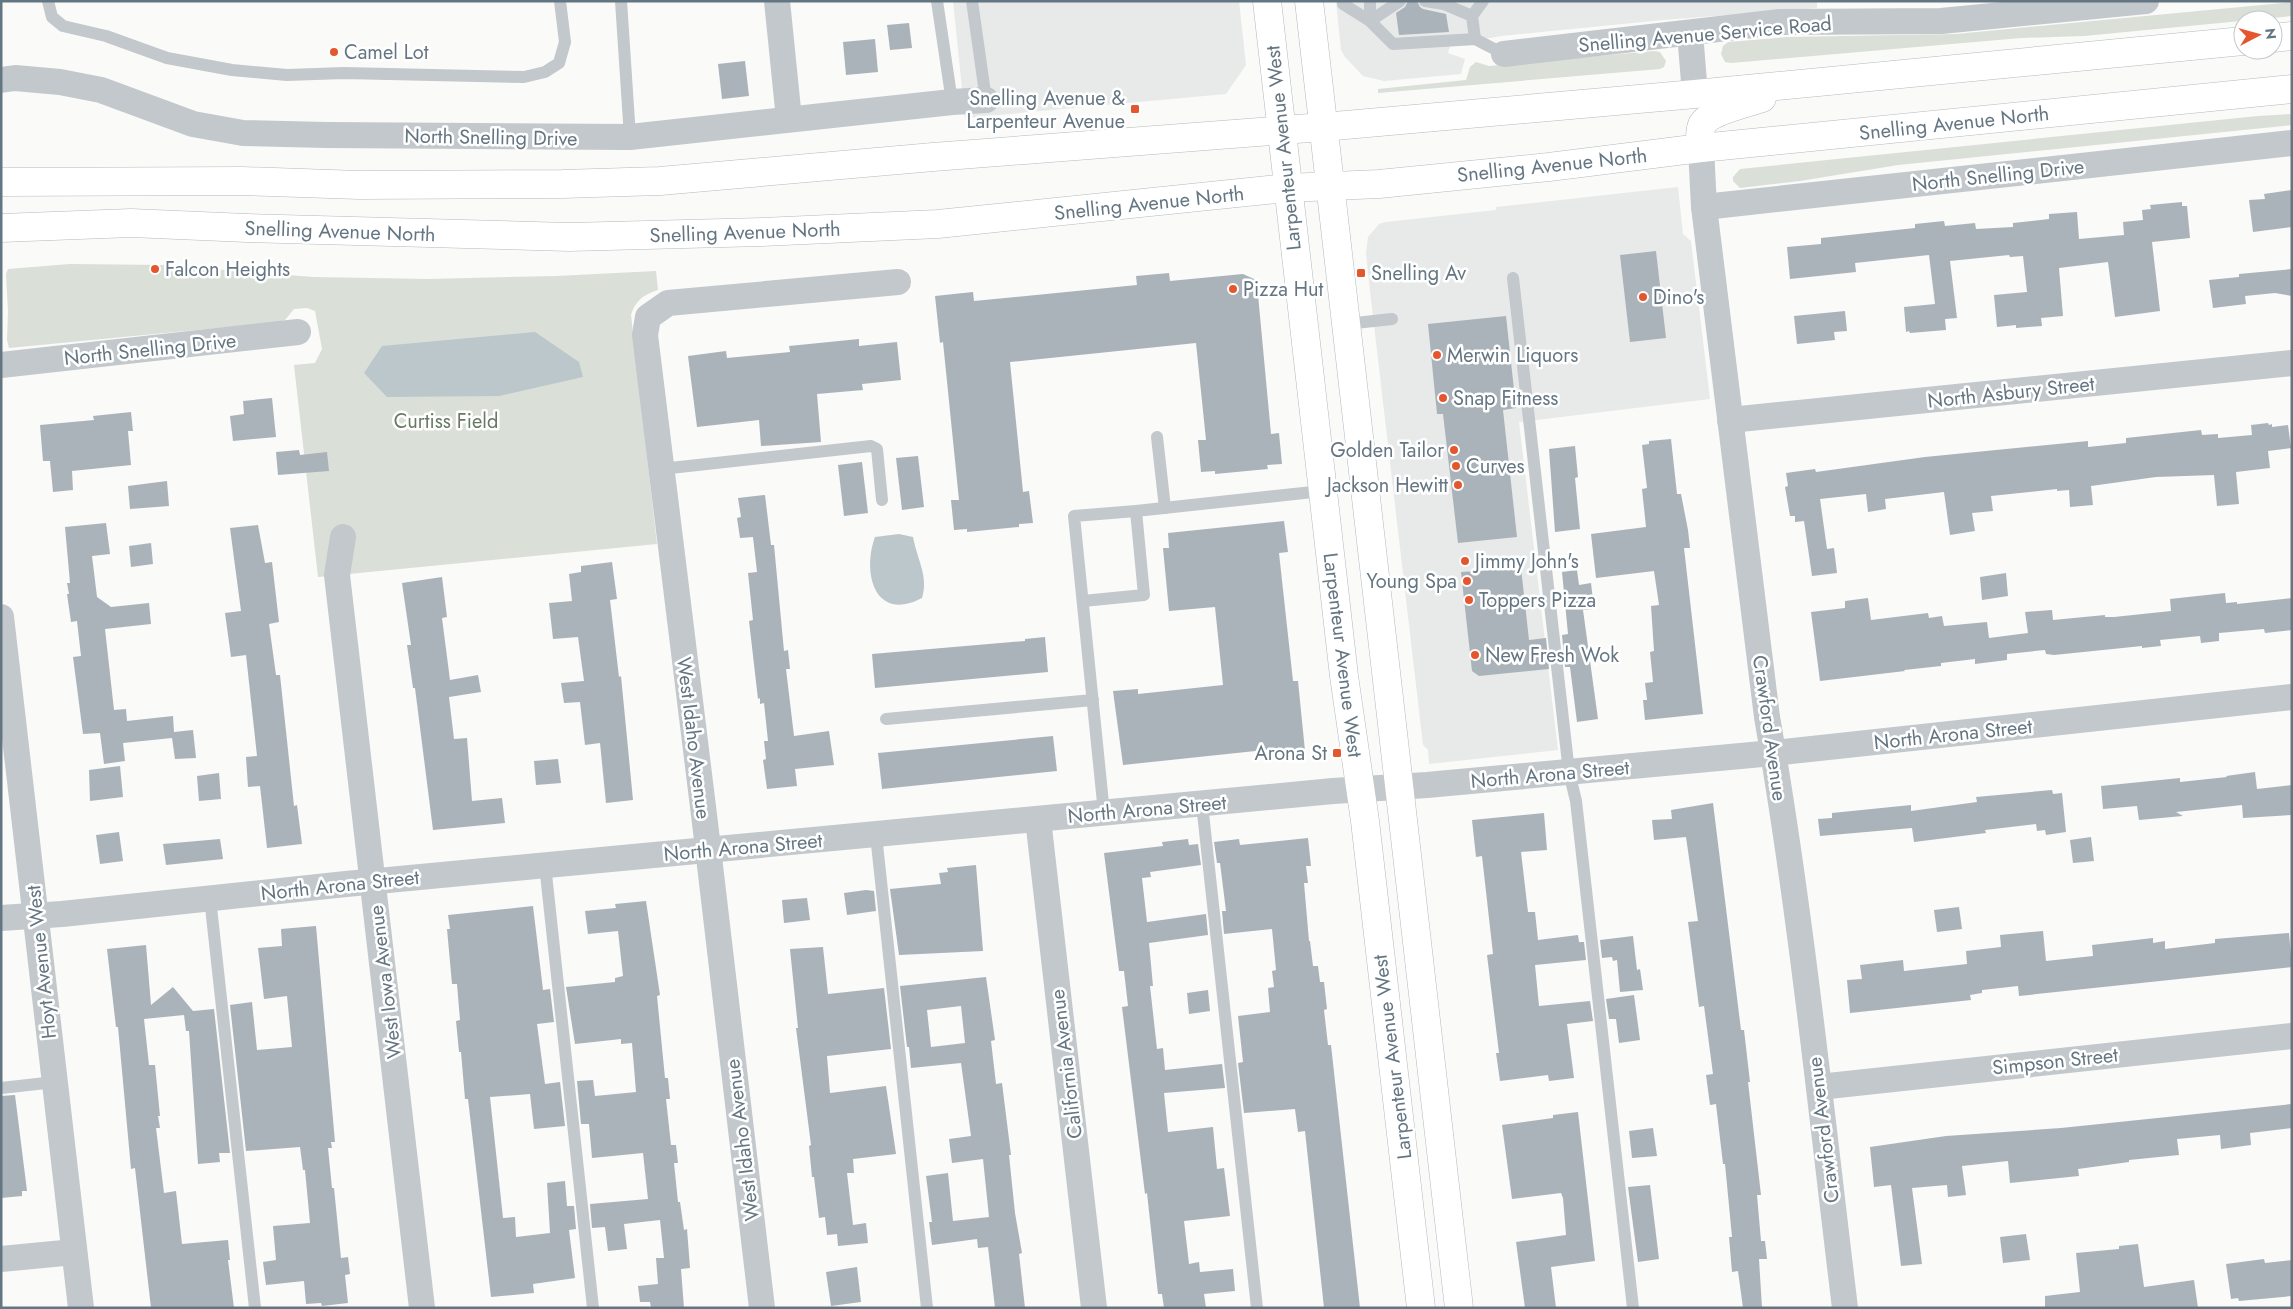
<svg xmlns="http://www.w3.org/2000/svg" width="2293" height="1309" viewBox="0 0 2293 1309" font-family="Jost,sans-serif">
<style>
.built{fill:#e8e9e9}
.green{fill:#dadfd7}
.water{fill:#bbc7cb}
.building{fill:#aab3b9;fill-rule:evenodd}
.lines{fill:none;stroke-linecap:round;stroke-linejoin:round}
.secondary-casing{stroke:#b3babf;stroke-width:29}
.primary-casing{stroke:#b5babe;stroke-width:29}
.lane{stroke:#c3c8cc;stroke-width:12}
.street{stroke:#c3c8cc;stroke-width:26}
.secondary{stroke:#fff;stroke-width:28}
.primary{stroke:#fff;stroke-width:28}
.poi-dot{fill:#e4572e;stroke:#fff;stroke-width:2}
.labels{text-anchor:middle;stroke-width:5;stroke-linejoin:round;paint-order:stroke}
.street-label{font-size:20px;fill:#657683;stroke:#fff}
.poi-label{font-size:20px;fill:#657683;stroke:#fff;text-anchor:start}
.park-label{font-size:20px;fill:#687a64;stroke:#fff}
</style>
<rect width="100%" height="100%" fill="#fafaf8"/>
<g class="built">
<polygon points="953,1 1239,1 1246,65 1226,94 965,118"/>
<polygon points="1336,1 1817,1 1817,8 1663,20 1502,36 1451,44 1448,53 1465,59 1461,74 1384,81 1363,76 1345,57 1341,50"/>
<polygon points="1678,187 1683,234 1691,241 1710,399 1519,422 1558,750 1429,764 1428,750 1423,745 1370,291 1366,253 1368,237 1379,224 1386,222 1496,210 1496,207"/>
</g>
<g class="green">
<polygon points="2292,2 2292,16 2084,36 2021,38 1731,63 1725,62 1721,54 1723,46 1728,42 1788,37 1956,34"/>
<polygon points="1654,51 1660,52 1666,61 1664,67 1660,69 1378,93 1378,89 1466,80 1470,67 1476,62 1489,66"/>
<polygon points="2292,114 2292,125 1898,165 1800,181 1740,188 1733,181 1733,177 1740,169 2258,116"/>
<path d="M70,264L163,265L313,277L427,279L556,276L656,271L658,290C644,294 635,301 631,315L657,544L318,577L294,365L315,363L322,349L315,311L307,308L294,309L285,320L279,322L9,348L7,340L8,311L6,274L8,269Z"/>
</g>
<g class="water">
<polygon points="535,332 579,362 583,377 499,396 387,397 364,373 382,346"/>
<path d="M899,534L913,537C917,559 929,577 922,598C874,623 862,572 875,537Z"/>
</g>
<g class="building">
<polygon points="1408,1 1417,1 1420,7 1423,9 1446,14 1449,32 1399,35 1396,13 1405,7"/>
<polygon points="909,23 912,48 890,50 887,25"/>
<polygon points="875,39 878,72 846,75 843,42"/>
<polygon points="745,61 749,96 722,99 718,64"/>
<polygon points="2292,190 2292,227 2253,232 2249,200 2265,199 2264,194"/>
<polygon points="2182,202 2182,206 2187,206 2190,238 2152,242 2160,311 2115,317 2108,262 2059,268 2063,316 2041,318 2042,326 2016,328 2016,325 1997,327 1994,295 2027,292 2023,256 2010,257 2009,255 1950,261 1957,318 1945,319 1946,330 1910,333 1909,331 1906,332 1904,307 1935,304 1929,255 1855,263 1856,272 1790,279 1787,247 1821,244 1821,238 1915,228 1915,224 1944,221 1945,226 1975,223 1976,229 2013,227 2013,223 2049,219 2049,214 2077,212 2079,239 2124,235 2123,222 2143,220 2142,210 2151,209 2150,205"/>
<polygon points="1656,251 1666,338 1630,342 1620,255"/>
<polygon points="2292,269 2292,296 2275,293 2245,296 2246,304 2213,308 2209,280 2239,277 2239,274"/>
<polygon points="1169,273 1170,281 1243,274 1254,279 1257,284 1271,434 1279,433 1282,464 1267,465 1268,469 1215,474 1215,471 1201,472 1198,440 1206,440 1196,343 1010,362 1023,492 1029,491 1033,523 1019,524 1019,527 967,532 967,529 954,530 951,500 959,500 943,342 940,343 935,296 973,292 974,301 1137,285 1136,276"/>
<polygon points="1845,311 1847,331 1834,332 1835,340 1797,344 1794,316"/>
<polygon points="1506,316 1516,408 1503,410 1517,537 1458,543 1443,414 1437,414 1428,324"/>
<polygon points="859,339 859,346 897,342 901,380 862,384 863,390 817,394 821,442 761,446 759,420 697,427 688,356 726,351 727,358 790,352 789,346"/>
<polygon points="272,398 276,437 233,441 230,416 244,414 243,401"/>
<polygon points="131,412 133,431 128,431 131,465 72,471 73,490 53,492 50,461 43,461 40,425 94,420 93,416"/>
<polygon points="2268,423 2269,425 2272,424 2272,427 2288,425 2291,448 2268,451 2270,468 2236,472 2239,504 2217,506 2214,475 2156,477 2091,486 2093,505 2070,507 2069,490 2057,491 2057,489 1991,496 1993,511 1972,513 1975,531 1950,535 1944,492 1885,499 1886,509 1868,512 1866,494 1820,499 1827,549 1834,548 1837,573 1812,576 1804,521 1795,522 1795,516 1790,516 1785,487 1788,486 1786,473 1815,469 1816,472 1925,457 2088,441 2088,447 2126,443 2126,438 2201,430 2202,435 2218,434 2218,438 2252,435 2251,425"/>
<polygon points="1671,439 1677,494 1681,494 1688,530 1690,548 1684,548 1703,714 1645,720 1643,700 1647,700 1645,683 1653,682 1650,652 1654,651 1651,606 1659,605 1654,571 1596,578 1591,534 1646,527 1642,489 1647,488 1642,445 1649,444 1649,441"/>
<polygon points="1575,446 1578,477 1575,478 1580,529 1555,532 1549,449"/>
<polygon points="299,450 300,455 327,452 329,471 278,475 276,452"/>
<polygon points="918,456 924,507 902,510 896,458"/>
<polygon points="862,462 868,513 844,516 838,465"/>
<polygon points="167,481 169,506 130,509 128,486"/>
<polygon points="765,495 771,545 774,545 784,651 788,650 790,669 786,669 794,736 829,731 834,765 795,769 797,786 767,789 763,760 766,759 764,741 768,741 764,703 760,704 760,698 758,699 749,621 753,620 748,573 757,572 753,537 740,538 737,518 741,517 738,498"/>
<polygon points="1284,521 1288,552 1279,553 1293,681 1298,681 1305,751 1274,754 1274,749 1123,765 1113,691 1138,689 1138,694 1223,685 1215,607 1169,611 1163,548 1169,548 1168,533"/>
<polygon points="106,523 110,554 92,556 97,597 111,607 149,603 151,624 105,629 114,710 126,709 127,721 173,716 174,732 193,730 196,758 175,759 172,738 123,743 125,761 104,764 100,733 83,734 73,657 81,656 77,621 71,622 67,594 69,594 67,583 70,583 65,527"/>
<polygon points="258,525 265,563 272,562 279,622 269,624 276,675 280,675 294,806 297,805 302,844 267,848 260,786 248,787 246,757 257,756 246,655 231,657 225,613 241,611 230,528"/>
<polygon points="151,543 153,564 131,567 129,546"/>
<polygon points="612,562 617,599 610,600 619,677 621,676 633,800 606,803 600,743 585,745 580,702 564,703 561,683 584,681 578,637 553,639 549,603 572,601 569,574 581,572 581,566"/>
<polygon points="1521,568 1529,640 1546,638 1549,669 1479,676 1472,671 1461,572"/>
<polygon points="1577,570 1579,585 1591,583 1594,609 1583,610 1598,719 1577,722 1570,667 1565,667 1562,635 1568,634 1562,572"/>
<polygon points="2006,573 2008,596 1982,600 1980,577"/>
<polygon points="442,577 447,617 442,618 450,680 478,675 481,692 449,697 454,739 467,738 472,801 502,798 505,823 433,830 415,688 413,688 407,645 411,645 402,583"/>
<polygon points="2225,593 2226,603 2237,602 2237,604 2292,598 2292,630 2265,633 2264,629 2219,633 2219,641 2201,643 2200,636 2160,640 2161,646 2142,648 2142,646 2054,655 2046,654 2045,650 2007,654 2007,660 1975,664 1975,659 1941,663 1941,666 1904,670 1905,671 1820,681 1811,612 1845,608 1845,601 1868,598 1871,620 1928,613 1929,618 1942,616 1944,626 1987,622 1989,638 2028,633 2025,612 2052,610 2053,620 2105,615 2105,617 2114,617 2171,611 2170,599"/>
<polygon points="1045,637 1048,672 875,688 872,654 1025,641 1025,639"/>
<polygon points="1053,736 1057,771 882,789 878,753"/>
<polygon points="558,759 561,783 536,785 534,761"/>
<polygon points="120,766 123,797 90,801 89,770"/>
<polygon points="2255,772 2257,789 2292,785 2292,815 2243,818 2242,805 2176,812 2183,816 2139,820 2137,806 2103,809 2101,786 2180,778 2180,782 2227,777 2226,776"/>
<polygon points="219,773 221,799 199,801 197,776"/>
<polygon points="2052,790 2053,794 2062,793 2066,832 2046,835 2045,830 2037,831 2036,824 1985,830 1986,833 1914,842 1912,828 1820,836 1818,819 1832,818 1832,813 1911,805 1911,811 1977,802 1976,797"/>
<polygon points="1713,803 1741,1030 1744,1030 1750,1082 1748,1082 1761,1195 1757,1195 1761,1241 1765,1241 1767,1259 1759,1259 1762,1308 1743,1308 1738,1271 1732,1272 1729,1237 1732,1237 1725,1164 1723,1164 1716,1104 1710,1105 1706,1075 1713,1074 1704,1006 1699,1007 1688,922 1698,921 1686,837 1654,840 1652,820 1672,819 1671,810"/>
<polygon points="1544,813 1547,850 1521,852 1528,912 1535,912 1538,940 1578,935 1579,942 1584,942 1586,960 1535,965 1539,1006 1590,1001 1593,1021 1567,1024 1574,1078 1549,1081 1548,1075 1500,1081 1496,1053 1499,1053 1487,955 1493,954 1482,856 1476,857 1472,820"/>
<polygon points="119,832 123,861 100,864 96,835"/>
<polygon points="2091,837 2094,861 2073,863 2070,840"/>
<polygon points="1308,838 1311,866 1306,866 1308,883 1304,883 1309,941 1310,941 1313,966 1318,966 1320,982 1324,982 1327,1009 1324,1010 1328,1045 1331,1045 1360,1308 1324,1308 1305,1131 1298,1132 1295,1109 1244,1113 1238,1063 1243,1062 1238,1016 1270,1012 1268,988 1274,987 1272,971 1276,970 1272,929 1224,934 1222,911 1226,911 1220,863 1217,863 1214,842 1239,839 1240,845"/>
<polygon points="220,839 223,859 166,865 163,844"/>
<polygon points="1188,839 1189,845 1198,844 1201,865 1150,872 1151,877 1142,878 1147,922 1206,914 1208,935 1149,943 1153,986 1150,986 1157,1049 1163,1048 1165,1070 1222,1064 1225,1088 1164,1093 1168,1132 1213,1127 1217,1169 1224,1168 1230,1216 1184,1221 1189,1264 1199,1262 1200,1272 1233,1269 1235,1291 1204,1294 1206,1308 1164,1308 1162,1294 1158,1294 1147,1193 1145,1194 1122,1007 1128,1006 1124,971 1119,971 1104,853 1163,846 1162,842"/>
<polygon points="976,865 983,951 899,955 890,889 941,884 939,873 948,872 947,868"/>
<polygon points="866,890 874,891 876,911 847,915 844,893"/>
<polygon points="807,898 810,920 784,923 782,900"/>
<polygon points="646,901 660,995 657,996 665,1078 668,1078 670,1099 666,1099 671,1145 676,1145 678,1163 674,1163 678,1202 680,1202 684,1230 687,1229 690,1268 681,1269 684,1308 651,1308 650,1302 640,1302 638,1286 658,1284 656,1258 664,1258 660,1220 624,1224 627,1249 608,1251 605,1227 592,1228 590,1204 648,1199 643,1153 592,1158 589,1124 581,1124 577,1081 593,1080 595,1096 636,1092 632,1043 621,1044 621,1039 575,1044 566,987 615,982 615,978 623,976 618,931 588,934 585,911 616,908 615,904"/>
<polygon points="533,906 543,990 550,989 554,1022 537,1024 545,1084 560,1082 565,1126 534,1129 530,1094 490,1097 503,1218 515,1217 516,1237 550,1233 547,1183 565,1181 567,1206 574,1206 576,1229 569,1230 575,1278 533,1284 534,1293 491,1297 468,1099 465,1099 461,1052 459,1052 456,1021 460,1020 457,984 452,984 447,929 450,929 448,915"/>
<polygon points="1959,907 1962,929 1937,932 1934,910"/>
<polygon points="316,926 335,1142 331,1142 332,1148 328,1148 332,1188 334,1188 341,1258 348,1257 350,1274 345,1275 348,1303 322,1306 321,1303 306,1304 304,1281 266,1285 263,1262 276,1260 273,1226 310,1223 305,1170 303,1170 300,1147 246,1151 230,1005 252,1002 257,1050 292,1047 287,996 264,999 258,948 282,946 281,929"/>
<polygon points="2043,931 2046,961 2093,956 2092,945 2153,938 2153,943 2165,941 2165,949 2215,943 2215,939 2289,933 2292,967 2019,996 2018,986 1982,990 1982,993 1970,995 1971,1000 1850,1013 1847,980 1862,979 1860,965 1903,960 1904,971 1967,964 1966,951 2001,947 2000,935"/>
<polygon points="1633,936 1637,970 1640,969 1643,990 1620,992 1617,960 1613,961 1612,957 1602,958 1600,940"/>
<polygon points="146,945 151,1005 173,987 193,1011 214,1009 230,1153 219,1153 220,1162 198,1164 189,1031 186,1031 184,1015 144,1019 149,1065 155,1065 160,1116 158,1116 160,1128 156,1128 164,1193 176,1191 182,1244 228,1240 230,1260 228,1260 234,1308 151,1308 135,1168 131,1169 118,1027 116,1027 107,949"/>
<polygon points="823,947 828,994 884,988 891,1049 827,1056 830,1093 886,1086 896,1154 853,1159 854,1173 847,1173 853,1225 866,1223 868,1243 838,1246 837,1234 827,1235 825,1217 819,1218 814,1177 812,1177 809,1146 811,1145 796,1028 798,1028 790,949"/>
<path d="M986,977L995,1040L991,1041L996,1084L1002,1083L1011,1155H1009L1015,1213L1022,1253L1019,1254L1025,1308H995L988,1247L978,1248L977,1239L932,1245L929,1222H932L926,1176L948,1173L953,1221L989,1217L983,1159L952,1163L949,1139L971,1136L961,1063L911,1068L909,1047H907L900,986ZM961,1006L965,1043L931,1047L927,1010Z"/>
<polygon points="1208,990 1210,1011 1189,1014 1187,993"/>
<polygon points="1634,995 1640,1040 1619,1043 1616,1019 1609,1019 1606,999"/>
<polygon points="15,1095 27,1191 22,1191 22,1196 1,1198 1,1096"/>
<polygon points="2292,1104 2292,1128 2250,1133 2251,1145 2221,1149 2220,1135 2177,1139 2179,1155 2129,1160 2129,1162 2078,1169 2079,1176 2010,1183 2008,1161 1962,1166 1966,1195 1948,1197 1947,1185 1912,1188 1922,1264 1901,1266 1891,1185 1874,1187 1870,1147 1946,1136 2061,1128"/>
<polygon points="1578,1112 1595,1261 1551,1267 1556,1308 1525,1308 1516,1242 1566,1235 1563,1198 1561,1193 1512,1199 1502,1125 1553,1118 1553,1115"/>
<polygon points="1653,1128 1657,1156 1632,1158 1629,1131"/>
<polygon points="1650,1185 1659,1259 1638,1262 1628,1187"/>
<polygon points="2026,1234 2030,1260 2003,1263 2000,1237"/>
<polygon points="2138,1244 2144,1287 2194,1280 2198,1308 2045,1308 2045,1296 2080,1292 2076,1253 2119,1249 2119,1246"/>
<polygon points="2264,1259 2265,1263 2292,1260 2292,1296 2239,1301 2238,1298 2231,1299 2226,1264"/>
<polygon points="857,1267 861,1302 831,1306 826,1272"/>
</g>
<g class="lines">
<g class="secondary-casing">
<g id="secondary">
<polyline points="1267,1 1344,676 1365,821 1421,1308"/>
<polyline points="1309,1 1459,1308"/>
</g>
</g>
<g class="primary-casing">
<g id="primary">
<polyline points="2273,38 2292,36"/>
<path d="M1701,148C1700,141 1699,132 1702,125C1709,111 1748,103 1762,98"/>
<polyline points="1,182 243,181 359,185 562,184 660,181 933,157 1323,127 1695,94 2243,41"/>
<polyline points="1,228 131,223 247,228 569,237 762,232 938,224 1287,188 1379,184 1549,167 1701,148 2292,89"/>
</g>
</g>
<g class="lane">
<polyline points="48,1 52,17 63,26 106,36 167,58 232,70 287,75 344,73 524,77 545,72 559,63 565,42 560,1"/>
<polyline points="621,1 630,137"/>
<polyline points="937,1 952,102"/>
<polyline points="972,1 986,100"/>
<polyline points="1343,1 1343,4 1370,21 1400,1"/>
<polyline points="1370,1 1370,21 1393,44 1475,39 1504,54"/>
<polyline points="1425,1 1444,4 1472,16 1475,39"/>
<polyline points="1472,16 1483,1"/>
<polyline points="1513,278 1569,772 1576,801 1633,1308"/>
<polyline points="1346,324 1392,319"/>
<polyline points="1157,437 1165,508"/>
<polyline points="661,469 871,446 877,449 882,500"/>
<polyline points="1083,601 1144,595 1136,511"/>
<polyline points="886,719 1093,700"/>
<polyline points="1202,804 1257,1308"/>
<polyline points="1104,813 1074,516 1136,511 1322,491"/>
<polyline points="876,835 927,1308"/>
<polyline points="545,865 593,1308"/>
<polyline points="210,898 255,1308"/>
<polyline points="1,1088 55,1082"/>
</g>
<g class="street">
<polyline points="777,1 789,119"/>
<polyline points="1690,33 1695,94"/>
<polyline points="1504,54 1780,22 1941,21 2146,1"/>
<polyline points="1,80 15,78 60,82 101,90 193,124 243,133 326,135 630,137 952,102 986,100"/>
<path d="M1701,148L1704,207L1767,717C1801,912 1821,1111 1845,1308"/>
<polyline points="1704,207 2292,143"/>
<polyline points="1,365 298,332"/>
<polyline points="1730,420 2292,363"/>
<polyline points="343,537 337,575 422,1308"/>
<polyline points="1,617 81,1308"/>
<polyline points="1038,819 1094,1308"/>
<polyline points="1,918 62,914 346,884 1333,791 1427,785 1773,753 2292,697"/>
<polyline points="1819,1087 2292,1036"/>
<polyline points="1,1259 74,1252"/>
<polyline points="762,1308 705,823 645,335 648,317 668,303 898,282"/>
</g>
<use href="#secondary" class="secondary"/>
<use href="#primary" class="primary"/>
</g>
<g class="poi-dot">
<circle cx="334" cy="52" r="5"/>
<rect x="1130" y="104" width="10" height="10" rx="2.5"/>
<circle cx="155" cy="269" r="5"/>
<rect x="1356" y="268" width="10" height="10" rx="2.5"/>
<circle cx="1233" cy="289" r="5"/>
<circle cx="1643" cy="297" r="5"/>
<circle cx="1437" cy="355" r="5"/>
<circle cx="1443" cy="398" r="5"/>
<circle cx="1454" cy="450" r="5"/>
<circle cx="1456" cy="466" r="5"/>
<circle cx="1458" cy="485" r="5"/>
<circle cx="1465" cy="561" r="5"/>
<circle cx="1467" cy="581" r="5"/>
<circle cx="1469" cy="600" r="5"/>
<circle cx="1475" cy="655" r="5"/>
<rect x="1332" y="748" width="10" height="10" rx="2.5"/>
</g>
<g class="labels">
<g class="street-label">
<text transform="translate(1705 34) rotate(-5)" y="7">Snelling Avenue Service Road</text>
<text transform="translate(1954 123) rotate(-6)" y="7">Snelling Avenue North</text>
<text transform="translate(491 137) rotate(1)" y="7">North Snelling Drive</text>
<text transform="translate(1283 148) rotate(-96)" y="7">Larpenteur Avenue West</text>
<text transform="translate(1552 165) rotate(-6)" y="7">Snelling Avenue North</text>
<text transform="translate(1998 175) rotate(-6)" y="7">North Snelling Drive</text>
<text transform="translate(1149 203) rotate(-6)" y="7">Snelling Avenue North</text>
<text transform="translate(340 231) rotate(2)" y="7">Snelling Avenue North</text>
<text transform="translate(745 232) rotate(-2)" y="7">Snelling Avenue North</text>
<text transform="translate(150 349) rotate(-6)" y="7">North Snelling Drive</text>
<text transform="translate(2011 392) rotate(-6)" y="7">North Asbury Street</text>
<text transform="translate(1343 655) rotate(83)" y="7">Larpenteur Avenue West</text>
<text transform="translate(1770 728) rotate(82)" y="7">Crawford Avenue</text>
<text transform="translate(1953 734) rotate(-6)" y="7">North Arona Street</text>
<text transform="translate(694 738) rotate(83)" y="7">West Idaho Avenue</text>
<text transform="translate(1550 774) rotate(-5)" y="7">North Arona Street</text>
<text transform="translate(1147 809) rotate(-5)" y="7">North Arona Street</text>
<text transform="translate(743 847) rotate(-5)" y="7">North Arona Street</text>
<text transform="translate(340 885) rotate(-6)" y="7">North Arona Street</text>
<text transform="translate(41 962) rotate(-96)" y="7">Hoyt Avenue West</text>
<text transform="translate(385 982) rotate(-97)" y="7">West Iowa Avenue</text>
<text transform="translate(1392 1057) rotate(-97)" y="7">Larpenteur Avenue West</text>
<text transform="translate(2055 1061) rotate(-6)" y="7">Simpson Street</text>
<text transform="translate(1066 1064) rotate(-97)" y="7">California Avenue</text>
<text transform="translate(1823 1130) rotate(-97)" y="7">Crawford Avenue</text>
<text transform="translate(742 1140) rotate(-97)" y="7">West Idaho Avenue</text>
</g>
<g class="poi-label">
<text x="344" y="59">Camel Lot</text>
<text x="1125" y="105" text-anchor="end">Snelling Avenue &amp;<tspan x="1125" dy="23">Larpenteur Avenue</tspan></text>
<text x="165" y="276">Falcon Heights</text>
<text x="1371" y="280">Snelling Av</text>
<text x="1243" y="296">Pizza Hut</text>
<text x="1653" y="304">Dino's</text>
<text x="1447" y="362">Merwin Liquors</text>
<text x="1453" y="405">Snap Fitness</text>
<text x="1444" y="457" text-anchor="end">Golden Tailor</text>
<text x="1466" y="473">Curves</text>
<text x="1448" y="492" text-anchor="end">Jackson Hewitt</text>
<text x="1475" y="568">Jimmy John's</text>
<text x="1457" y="588" text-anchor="end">Young Spa</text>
<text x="1479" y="607">Toppers Pizza</text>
<text x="1485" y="662">New Fresh Wok</text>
<text x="1327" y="760" text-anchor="end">Arona St</text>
</g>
<g class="park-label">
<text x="446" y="428">Curtiss Field</text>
</g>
</g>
<rect width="2293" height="1309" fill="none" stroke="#657683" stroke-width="5"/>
<g transform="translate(2258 35) rotate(84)"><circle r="24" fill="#ffffff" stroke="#c1c8cd"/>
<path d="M0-4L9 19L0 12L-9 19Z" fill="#e4572e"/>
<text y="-8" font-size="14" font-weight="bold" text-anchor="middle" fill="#657683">N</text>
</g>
</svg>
